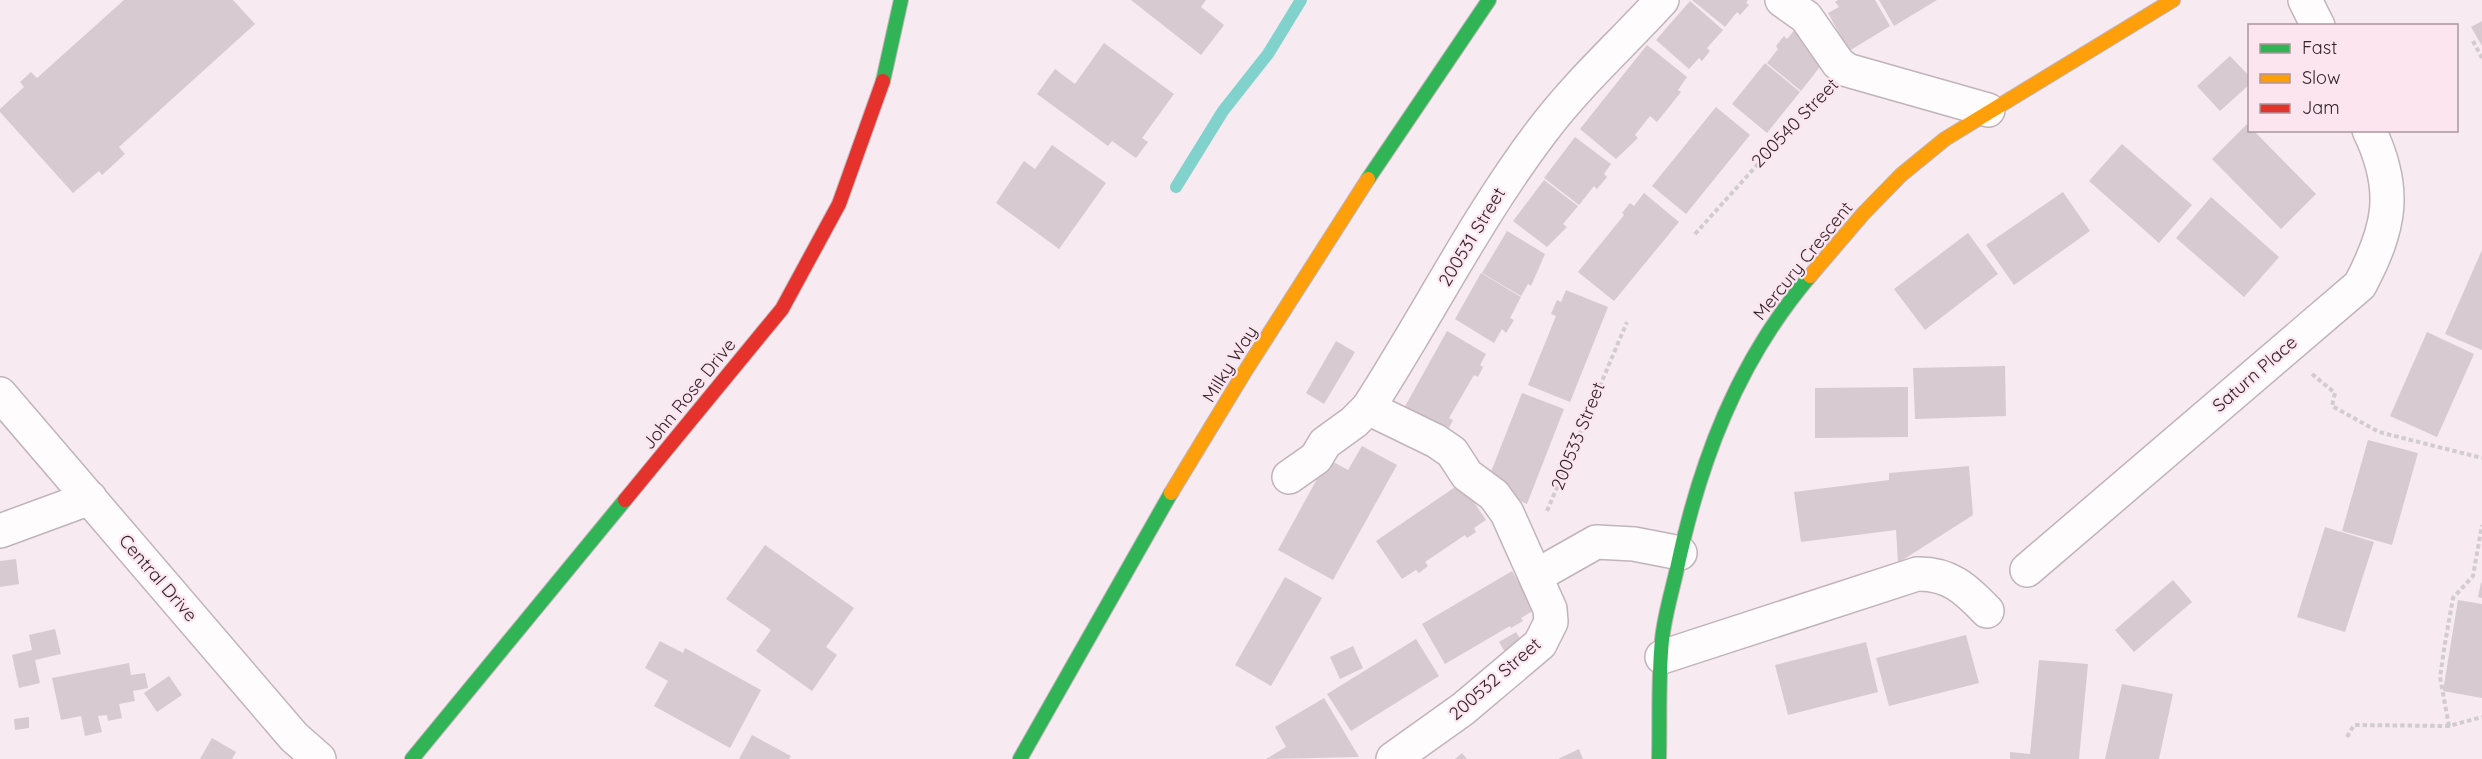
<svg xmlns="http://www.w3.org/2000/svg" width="2482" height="759" viewBox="0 0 2482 759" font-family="Quicksand,sans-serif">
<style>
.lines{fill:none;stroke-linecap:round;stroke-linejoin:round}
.stream{stroke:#81d2cc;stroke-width:12}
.building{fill:#d7cbd1}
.street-casing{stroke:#c0b4ba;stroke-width:36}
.fast-casing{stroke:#c0b4ba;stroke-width:16}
.slow-casing{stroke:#c0b4ba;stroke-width:16}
.jam-casing{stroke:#c0b4ba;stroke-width:16}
.path{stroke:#d1cdcf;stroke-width:4;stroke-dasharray:4.5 3;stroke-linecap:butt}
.street{stroke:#fefcfd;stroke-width:33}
.fast{stroke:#30b455;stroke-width:14}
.slow{stroke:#ff9f0a;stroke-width:14}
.jam{stroke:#e5322d;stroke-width:14}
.labels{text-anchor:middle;stroke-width:4.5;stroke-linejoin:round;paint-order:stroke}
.street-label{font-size:18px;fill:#2f2228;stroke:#fce5ef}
</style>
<rect width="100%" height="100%" fill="#f7eaf0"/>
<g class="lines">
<polyline class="stream" points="1176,187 1223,111 1268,54 1301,0"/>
</g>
<g class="building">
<polygon points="124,0 233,0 255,24 119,147 125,154 102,175 99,171 73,193 0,112 0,109 24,87 20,82 31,72 37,78"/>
<polygon points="1131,0 1206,0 1201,7 1224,25 1201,55"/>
<polygon points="1692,0 1748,0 1746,3 1749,5 1740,15 1737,12 1725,27"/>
<polygon points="1838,0 1875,0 1890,26 1849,51 1828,13 1839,7 1835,2"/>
<polygon points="1879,0 1937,0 1894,26"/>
<polygon points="1690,1 1723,30 1707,48 1710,51 1702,61 1699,58 1689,69 1656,40"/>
<polygon points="2482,21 2482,46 2471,27"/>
<polygon points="1797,27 1830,54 1801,91 1767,63 1778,49 1776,46 1784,36 1787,39"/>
<polygon points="1104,43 1174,94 1142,138 1148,142 1136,158 1112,141 1108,146 1037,94 1055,69 1075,84"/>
<polygon points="1647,45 1687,77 1678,90 1681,92 1657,122 1650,116 1635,135 1638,138 1616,159 1580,129"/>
<polygon points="2230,56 2250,77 2250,84 2220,111 2197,86"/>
<polygon points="1765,63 1800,92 1767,133 1732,104"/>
<polygon points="1716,107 1750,135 1686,214 1652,186"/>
<polygon points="2247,124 2250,130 2253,130 2316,194 2281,229 2212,159"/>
<polygon points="1575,137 1611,164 1604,174 1607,177 1597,189 1594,186 1579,205 1544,178"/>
<polygon points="2122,144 2192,205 2159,243 2089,181"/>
<polygon points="1052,145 1106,183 1059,249 996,203 1024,161 1035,169"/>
<polygon points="1544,180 1578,206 1563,224 1567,227 1547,247 1513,221"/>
<polygon points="2063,192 2090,231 2014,285 1986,245"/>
<polygon points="1644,193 1679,222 1614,301 1578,272 1624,215 1622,213 1630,203 1634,206"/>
<polygon points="2211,197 2279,257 2244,297 2176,238"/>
<polygon points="1507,231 1545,254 1531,286 1528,284 1521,296 1482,273"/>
<polygon points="1968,233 1998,274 1925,330 1894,289"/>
<polygon points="2482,250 2482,350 2445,334"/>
<polygon points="1481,273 1521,297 1510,318 1514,320 1506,333 1502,329 1494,343 1455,319"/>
<polygon points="1566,290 1608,307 1570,402 1528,385 1556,316 1551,314 1557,300 1561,302"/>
<polygon points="1447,331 1486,354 1480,365 1483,367 1478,377 1474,375 1449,418 1453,420 1449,428 1446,426 1437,441 1398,419"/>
<polygon points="2427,332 2474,354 2437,437 2390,416"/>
<polygon points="1336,341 1355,352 1324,404 1306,393"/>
<polygon points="2005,366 2006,416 1915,419 1913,368"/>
<polygon points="1908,387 1908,437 1815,438 1815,388"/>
<polygon points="1522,393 1564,409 1527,504 1485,487"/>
<polygon points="2368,440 2418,453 2392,545 2342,531"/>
<polygon points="1362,446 1397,465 1333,580 1278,550 1328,459 1348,470"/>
<polygon points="1969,466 1973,515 1898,563 1896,530 1801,542 1794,492 1889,480 1889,473"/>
<polygon points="1461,483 1486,520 1474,528 1476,532 1467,538 1465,535 1425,562 1428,566 1419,573 1416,570 1402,579 1376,541"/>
<polygon points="2325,527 2374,542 2345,632 2297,617"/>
<polygon points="765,545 854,608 826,647 837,655 812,691 756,651 771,630 726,599"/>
<polygon points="16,559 19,584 0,587 0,561"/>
<polygon points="1512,571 1534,610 1521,618 1523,621 1511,628 1510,626 1445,664 1422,624"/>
<polygon points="1285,577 1322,598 1271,686 1235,665"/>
<polygon points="2173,580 2192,602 2134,652 2115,630"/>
<polygon points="2481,582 2482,583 2482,598 2478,597"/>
<polygon points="2458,600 2482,604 2482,698 2443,691"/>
<polygon points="55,629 61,654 35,660 40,683 19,688 12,655 32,650 29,635"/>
<polygon points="1516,632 1527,650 1510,661 1499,642"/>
<polygon points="1966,635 1979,683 1889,706 1876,658"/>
<polygon points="1416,639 1439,676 1351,731 1327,694"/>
<polygon points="660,641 683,653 685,648 761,690 730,748 654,706 668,681 645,668"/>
<polygon points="1866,642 1878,692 1788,715 1775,665"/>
<polygon points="1353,646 1363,668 1340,679 1330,657"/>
<polygon points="2039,660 2088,664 2079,759 2010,759 2010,752 2030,754"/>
<polygon points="129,663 131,675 145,673 148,688 133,691 135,701 119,704 122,718 108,721 107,715 98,716 102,732 85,736 81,716 61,720 52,678"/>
<polygon points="169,676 182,695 157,712 144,693"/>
<polygon points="2122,684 2173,694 2159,759 2105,759"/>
<polygon points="1324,698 1359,757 1266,759 1286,747 1275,727"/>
<polygon points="29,717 29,728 15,730 14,719"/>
<polygon points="752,735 791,756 789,759 739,759"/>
<polygon points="212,738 236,752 232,759 200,759"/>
<polygon points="1579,749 1583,759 1558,759"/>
<polygon points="1462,753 1467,759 1455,759"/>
</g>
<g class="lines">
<g class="street-casing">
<g id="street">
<polyline points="1782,0 1806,17 1838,63 1847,70 1988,110"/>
<polyline points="2305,0 2318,26"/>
<polyline points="0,394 294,737 319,759"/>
<polyline points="1368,408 1436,441 1452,452 1467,475 1494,495 1507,513 1550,609 1551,622 1540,644 1463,709 1393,759"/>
<path d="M1289,477L1316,458L1325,443L1354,422L1368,408C1427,317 1476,218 1542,131C1578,83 1622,44 1662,0"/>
<polyline points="0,531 90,498"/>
<path d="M2027,570L2360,285C2390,228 2398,190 2369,130"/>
<polyline points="1536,576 1596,542 1634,544 1680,553"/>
<path d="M1662,657L1917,574C1949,573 1966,589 1987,611"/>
</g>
</g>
<g class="fast-casing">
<g id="fast">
<polyline points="883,81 901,0"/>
<polyline points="1368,179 1489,0"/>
<polyline points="412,759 625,500"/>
<polyline points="1020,759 1171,493"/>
<path d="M1659,759C1660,720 1658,679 1662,640C1664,618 1671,595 1676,573C1699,463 1737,362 1810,276"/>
</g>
</g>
<g class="slow-casing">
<g id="slow">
<polyline points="1810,276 1863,214 1901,175 1945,139 2173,0"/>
<polyline points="1171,493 1244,373 1368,179"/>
</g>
</g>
<g class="jam-casing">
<polyline id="jam" points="625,500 782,309 839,204 883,81"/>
</g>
<g class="path">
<polyline points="2473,41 2482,58"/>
<polyline points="1695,234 1820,95"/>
<polyline points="2312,374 2335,393 2332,406 2379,432 2482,458"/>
<polyline points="1547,511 1627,322"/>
<polyline points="2449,726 2440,677 2445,643 2453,598 2473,576 2482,525"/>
<polyline points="2347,737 2354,725 2449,726 2482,717"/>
</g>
<use href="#street" class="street"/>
<use href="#fast" class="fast"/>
<use href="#slow" class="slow"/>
<use href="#jam" class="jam"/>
</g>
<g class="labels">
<g class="street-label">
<text transform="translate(1795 123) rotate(-46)" y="6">200540 Street</text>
<text transform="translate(1472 237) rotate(-59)" y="6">200531 Street</text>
<text transform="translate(1803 261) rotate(-51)" y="6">Mercury Crescent</text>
<text transform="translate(1230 364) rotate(-58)" y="6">Milky Way</text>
<text transform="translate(2255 374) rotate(-41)" y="6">Saturn Place</text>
<text transform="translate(689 394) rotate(-51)" y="6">John Rose Drive</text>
<text transform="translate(1578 436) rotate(-68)" y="6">200533 Street</text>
<text transform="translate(158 578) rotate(49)" y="6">Central Drive</text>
<text transform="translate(1495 679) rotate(-41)" y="6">200532 Street</text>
</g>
</g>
<rect x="2248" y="24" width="210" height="108" fill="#fce5ef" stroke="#aa979f" stroke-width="1.5"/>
<rect x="2260" y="44" width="30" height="9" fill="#30b455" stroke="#aa979f" stroke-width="1.5"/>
<text x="2302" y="54" font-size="18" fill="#2f2228">Fast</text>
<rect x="2260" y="74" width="30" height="9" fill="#ff9f0a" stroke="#aa979f" stroke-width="1.5"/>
<text x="2302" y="84" font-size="18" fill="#2f2228">Slow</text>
<rect x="2260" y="104" width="30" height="9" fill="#e5322d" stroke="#aa979f" stroke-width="1.5"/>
<text x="2302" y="114" font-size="18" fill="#2f2228">Jam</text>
</svg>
